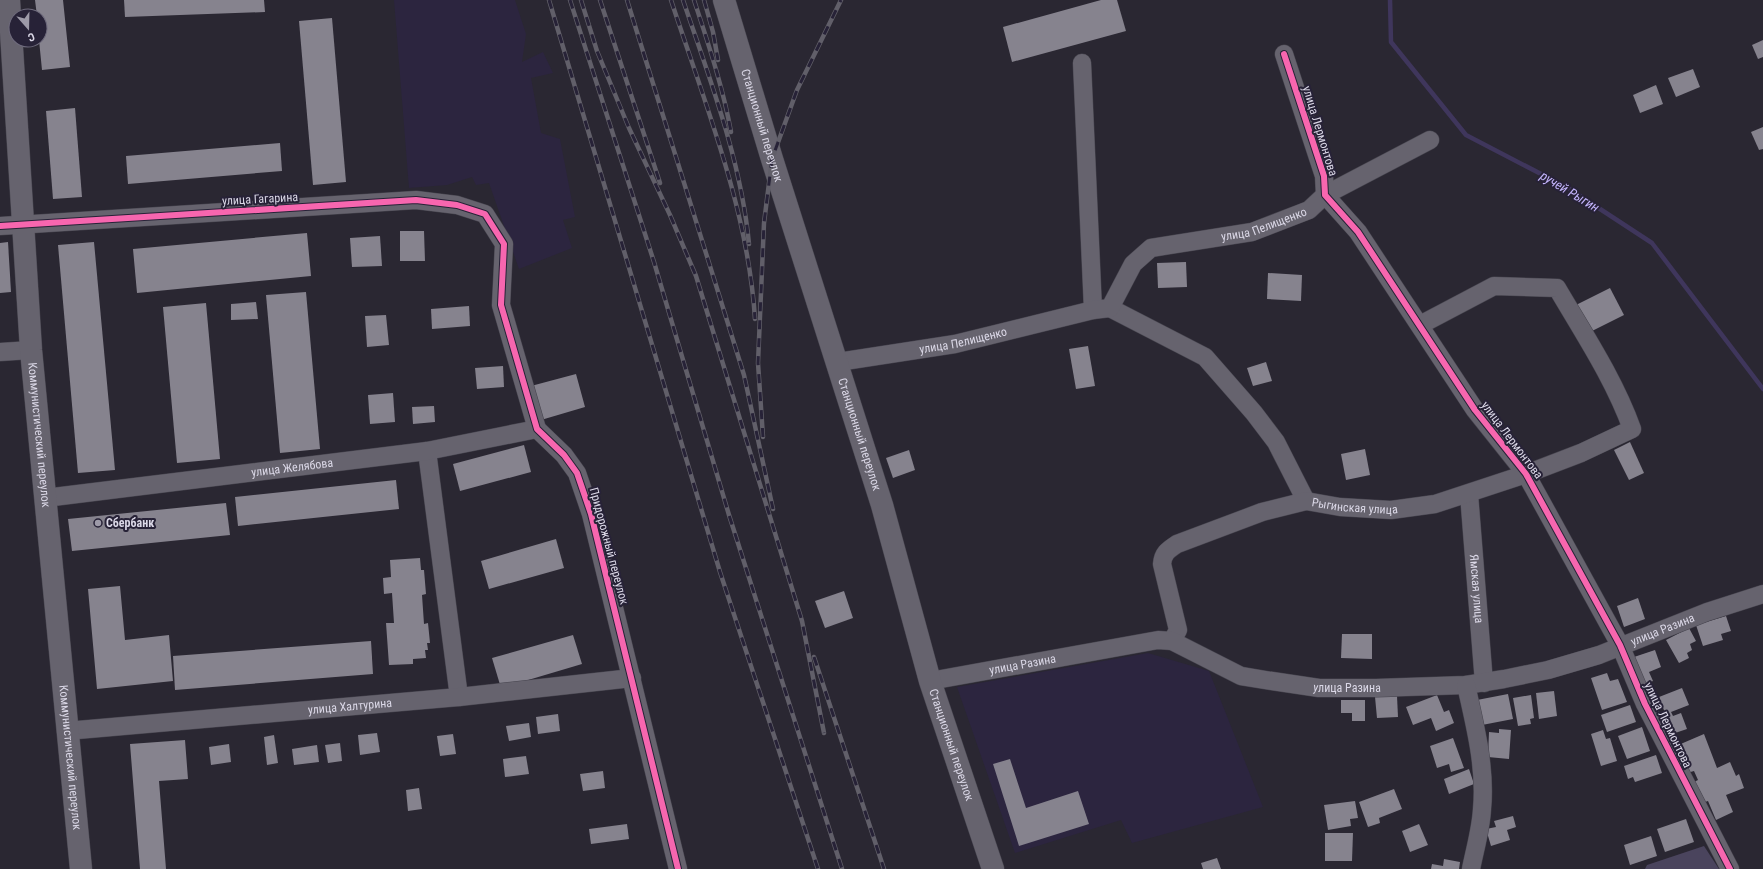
<svg xmlns="http://www.w3.org/2000/svg" width="1763" height="869" viewBox="0 0 1763 869" font-family="'Roboto Condensed',sans-serif">
<style>
.built{fill:#2c253f}
.green{fill:#4a445d}
.lines{fill:none;stroke-linecap:round;stroke-linejoin:round}
.stream{stroke:#3f365c;stroke-width:4.5}
.building{fill:#86838e}
.minor-casing{stroke:#47454f;stroke-width:19}
.tertiary-casing{stroke:#47454f;stroke-width:23}
.secondary-casing{stroke:#47454f;stroke-width:23}
.minor{stroke:#66636e;stroke-width:18}
.tertiary{stroke:#66636e;stroke-width:22}
.secondary{stroke:#66636e;stroke-width:22}
.rail-casing{stroke:#615f69;stroke-width:4.5}
.rail{stroke:#272237;stroke-width:3;stroke-dasharray:9;stroke-linecap:butt}
.cycleway-casing{stroke:#272237;stroke-width:8}
.cycleway{stroke:#f766af;stroke-width:6}
.poi-dot{fill:#9d9aa8;stroke:#272237;stroke-width:1.5}
.labels{text-anchor:middle;stroke-width:4;stroke-linejoin:round;paint-order:stroke}
.street-label{font-size:12px;fill:#dbd8e7;stroke:#272237}
.poi-label{font-size:12px;font-weight:bold;fill:#dbd8e7;stroke:#272237;text-anchor:start}
.water-label{font-size:13px;font-style:italic;fill:#c3b4fb;stroke:#272237}
</style>
<rect width="100%" height="100%" fill="#2a2732"/>
<g class="built">
<polygon points="394,0 515,0 526,34 522,62 543,52 553,73 531,78 541,133 560,139 575,217 563,220 572,248 519,269 489,183 476,185 472,177 447,185 409,188"/>
<polygon points="1148,653 1209,671 1263,807 1132,843 1121,820 1015,853 957,687"/>
</g>
<polygon class="green" points="1704,846 1719,869 1645,869 1647,865"/>
<g class="lines">
<polyline class="stream" points="1390,0 1391,42 1466,135 1568,188 1652,243 1763,389"/>
</g>
<g class="building">
<polygon points="35,0 63,0 70,67 42,70 39,40 40,16 37,16"/>
<polygon points="124,0 264,0 265,12 125,17"/>
<polygon points="1101,0 1117,0 1126,31 1012,62 1003,27"/>
<polygon points="332,18 346,182 313,185 299,21"/>
<polygon points="1763,40 1763,57 1758,59 1752,45"/>
<polygon points="1693,69 1700,87 1676,97 1668,78"/>
<polygon points="1656,85 1663,104 1640,113 1633,95"/>
<polygon points="75,108 82,197 53,199 46,111"/>
<polygon points="1763,127 1763,149 1759,150 1751,132"/>
<polygon points="280,143 282,171 128,184 126,156"/>
<polygon points="400,231 424,231 425,261 400,261"/>
<polygon points="307,233 311,276 137,293 133,249"/>
<polygon points="380,236 382,266 352,267 350,238"/>
<polygon points="8,242 11,292 0,293 0,243"/>
<polygon points="94,242 115,470 78,473 58,245"/>
<polygon points="1186,262 1187,287 1158,288 1157,263"/>
<polygon points="1268,273 1302,275 1301,301 1267,299"/>
<polygon points="1610,288 1624,315 1590,332 1576,305"/>
<polygon points="306,292 320,449 280,453 266,295"/>
<polygon points="256,302 258,319 231,320 231,304"/>
<polygon points="206,303 220,459 177,463 163,307"/>
<polygon points="469,306 470,326 432,329 431,309"/>
<polygon points="386,315 389,345 367,347 365,316"/>
<polygon points="1088,346 1095,386 1076,389 1069,349"/>
<polygon points="1266,362 1272,381 1253,386 1247,368"/>
<polygon points="503,366 504,387 477,389 475,368"/>
<polygon points="576,374 585,407 541,420 531,386"/>
<polygon points="393,393 395,422 370,424 368,395"/>
<polygon points="434,406 435,422 413,424 412,407"/>
<polygon points="1630,442 1644,473 1629,480 1614,450"/>
<polygon points="524,445 531,472 460,491 453,464"/>
<polygon points="1365,449 1370,475 1346,480 1341,454"/>
<polygon points="909,450 915,470 893,478 886,458"/>
<polygon points="396,480 399,509 238,526 235,497"/>
<polygon points="226,503 230,535 72,551 68,519"/>
<polygon points="556,539 564,568 489,589 481,561"/>
<polygon points="420,558 421,570 424,570 426,594 422,595 424,624 428,623 430,643 427,643 428,650 425,650 426,658 413,659 413,664 389,665 386,623 394,623 392,593 384,594 383,578 391,577 390,560"/>
<polygon points="120,586 125,640 169,635 173,681 97,689 88,589"/>
<polygon points="844,591 853,618 825,628 815,601"/>
<polygon points="1638,598 1645,619 1624,627 1617,606"/>
<polygon points="1726,616 1731,631 1721,634 1723,640 1703,646 1696,625"/>
<polygon points="1689,628 1696,641 1690,644 1692,650 1687,653 1689,658 1679,663 1666,640"/>
<polygon points="1342,634 1372,634 1372,659 1341,658"/>
<polygon points="573,635 582,664 501,688 492,658"/>
<polygon points="371,641 373,674 175,690 173,656"/>
<polygon points="1655,650 1661,667 1649,672 1653,681 1640,686 1634,657"/>
<polygon points="1607,673 1610,681 1618,679 1627,702 1602,710 1591,678"/>
<polygon points="1682,688 1689,705 1671,712 1673,716 1681,713 1687,729 1669,735 1662,714 1665,713 1659,697"/>
<polygon points="1554,691 1557,716 1539,719 1536,693"/>
<polygon points="1508,694 1513,719 1482,725 1477,700"/>
<polygon points="1437,695 1444,712 1449,710 1454,723 1436,731 1431,718 1413,725 1406,707"/>
<polygon points="1531,695 1534,718 1530,719 1531,724 1518,726 1513,698"/>
<polygon points="1397,696 1398,717 1377,718 1375,697"/>
<polygon points="1341,700 1365,700 1365,721 1352,721 1352,713 1341,713"/>
<polygon points="1630,705 1636,722 1607,732 1601,715"/>
<polygon points="558,714 560,731 538,734 536,717"/>
<polygon points="529,723 531,737 509,741 506,726"/>
<polygon points="1642,727 1650,751 1627,759 1618,736"/>
<polygon points="1499,729 1511,730 1509,759 1488,757 1489,732 1499,733"/>
<polygon points="1603,730 1606,739 1610,738 1617,761 1601,766 1591,734"/>
<polygon points="377,733 380,752 360,755 358,735"/>
<polygon points="453,734 456,754 440,756 437,736"/>
<polygon points="1704,734 1717,768 1730,762 1736,776 1739,774 1744,788 1726,795 1733,812 1716,820 1708,801 1702,803 1694,782 1698,780 1694,771 1687,773 1676,746"/>
<polygon points="274,735 278,763 267,765 264,737"/>
<polygon points="1453,738 1464,768 1451,772 1449,764 1437,768 1430,746"/>
<polygon points="185,740 188,779 159,781 166,869 140,869 130,744"/>
<polygon points="340,743 342,761 328,763 325,745"/>
<polygon points="229,744 231,762 211,765 209,747"/>
<polygon points="317,745 319,762 294,765 292,749"/>
<polygon points="1656,755 1662,773 1635,782 1633,777 1628,779 1624,766"/>
<polygon points="526,756 529,774 505,777 503,759"/>
<polygon points="1010,759 1026,808 1078,791 1089,824 1019,846 993,764"/>
<polygon points="1469,769 1474,784 1449,794 1444,779"/>
<polygon points="603,771 605,788 583,791 580,774"/>
<polygon points="419,788 422,809 408,811 406,790"/>
<polygon points="1394,789 1402,809 1379,818 1380,823 1368,827 1359,802"/>
<polygon points="1355,801 1358,818 1350,819 1351,826 1328,830 1324,805"/>
<polygon points="1513,816 1516,827 1507,830 1510,840 1491,846 1486,829 1496,827 1494,821"/>
<polygon points="1686,819 1694,842 1665,852 1657,829"/>
<polygon points="627,824 629,839 591,844 589,829"/>
<polygon points="1419,824 1428,845 1410,852 1402,831"/>
<polygon points="1325,833 1353,833 1352,861 1325,861"/>
<polygon points="1651,836 1657,856 1630,865 1624,845"/>
<polygon points="1217,858 1221,869 1203,869 1201,863"/>
<polygon points="1444,859 1460,862 1459,869 1431,869 1432,864 1443,866"/>
</g>
<g class="lines">
<g class="minor-casing">
<g id="minor">
<polyline points="1284,54 1324,176 1325,195 1358,232 1475,410 1526,474 1620,645 1645,704 1730,869"/>
<polyline points="1082,63 1093,310"/>
<polyline points="0,226 416,200 457,205 485,214 504,244 501,305 537,429 564,455 577,473 591,514 678,869"/>
<polyline points="1110,308 1205,357 1254,413 1276,442 1306,501"/>
<polyline points="0,352 31,350"/>
<path id="s1" d="M838,362L955,344L1093,310L1110,308L1133,264L1151,248L1252,232L1309,210L1325,195L1430,140"/>
<polyline points="427,451 459,697"/>
<path id="s2" d="M1469,494L1484,683"/>
<path id="s3" d="M45,498L427,451L537,429"/>
<path id="s4" d="M1172,641L1178,630L1162,564C1163,553 1168,550 1177,544L1262,512L1306,501L1340,507L1391,510L1435,504L1526,474L1581,453L1632,429C1614,379 1584,334 1557,288L1494,286L1420,325"/>
<path id="s5" d="M930,681L1158,640L1172,641L1241,676L1272,681L1319,688H1376L1466,685L1504,679L1548,670L1599,655L1707,612L1763,594"/>
<path d="M1466,685C1475,725 1486,768 1482,809C1481,829 1475,849 1471,869"/>
<path id="s6" d="M66,731L459,697L632,678"/>
</g>
</g>
<g class="tertiary-casing">
<g id="tertiary">
<path id="s7" d="M9,0L31,350L81,869"/>
</g>
</g>
<g class="secondary-casing">
<g id="secondary">
<path id="s8" d="M724,0L772,159L882,505L930,681L993,869"/>
</g>
</g>
<use href="#minor" class="minor"/>
<use href="#tertiary" class="tertiary"/>
<use href="#secondary" class="secondary"/>
<g class="rail-casing">
<g id="rail">
<polyline points="549,0 720,572 818,869"/>
<polyline points="570,0 654,262 729,515 842,869"/>
<polyline points="581,0 597,51 629,128 670,215 696,276 802,621 824,733"/>
<polyline points="600,0 660,183"/>
<polyline points="627,0 744,375 773,509"/>
<path d="M671,0C705,104 748,209 755,319"/>
<path d="M683,0C710,80 741,160 749,244"/>
<path d="M694,0C708,43 723,87 731,132"/>
<polyline points="704,0 713,32 718,60"/>
<polyline points="763,437 758,363 764,223 772,159 797,90 841,0"/>
<polyline points="814,657 884,869"/>
</g>
</g>
<use href="#rail" class="rail"/>
<g class="cycleway-casing">
<g id="cycleway">
<polyline points="1284,54 1324,176 1325,195 1358,232 1475,410 1526,474 1620,645 1645,704 1730,869"/>
<polyline points="0,226 416,200 457,205 485,214 504,244 501,305 537,429 564,455 577,473 591,514 678,869"/>
</g>
</g>
<use href="#cycleway" class="cycleway"/>
</g>
<circle class="poi-dot" cx="98" cy="523" r="4"/>
<g class="labels">
<g class="street-label">
<text dy="4" stroke="none"><textPath href="#s8" startOffset="131">Станционный переулок</textPath></text>
<text transform="translate(1320 131) rotate(73)" y="4">улица Лермонтова</text>
<text transform="translate(260 199) rotate(-3)" y="4">улица Гагарина</text>
<text dy="4" stroke="none"><textPath href="#s1" startOffset="467">улица Пелищенко</textPath></text>
<text dy="4" stroke="none"><textPath href="#s1" startOffset="127">улица Пелищенко</textPath></text>
<text dy="4" stroke="none"><textPath href="#s8" startOffset="455">Станционный переулок</textPath></text>
<text dy="4" stroke="none"><textPath href="#s7" startOffset="436">Коммунистический переулок</textPath></text>
<text transform="translate(1512 440) rotate(53)" y="4">улица Лермонтова</text>
<text dy="4" stroke="none"><textPath href="#s3" startOffset="249">улица Желябова</textPath></text>
<text dy="4" stroke="none"><textPath href="#s4" startOffset="292">Рыгинская улица</textPath></text>
<text transform="translate(609 546) rotate(75)" y="4">Придорожный переулок</text>
<text dy="4" stroke="none"><textPath href="#s2" startOffset="95">Ямская улица</textPath></text>
<text dy="4" stroke="none"><textPath href="#s5" startOffset="754">улица Разина</textPath></text>
<text dy="4" stroke="none"><textPath href="#s5" startOffset="94">улица Разина</textPath></text>
<text dy="4" stroke="none"><textPath href="#s5" startOffset="430">улица Разина</textPath></text>
<text dy="4" stroke="none"><textPath href="#s6" startOffset="285">улица Халтурина</textPath></text>
<text transform="translate(1668 725) rotate(64)" y="4">улица Лермонтова</text>
<text dy="4" stroke="none"><textPath href="#s8" startOffset="779">Станционный переулок</textPath></text>
<text dy="4" stroke="none"><textPath href="#s7" startOffset="760">Коммунистический переулок</textPath></text>
</g>
<g class="poi-label">
<text x="106" y="527">Сбербанк</text>
</g>
<g class="water-label">
<text transform="translate(1570 191) rotate(31)" y="5">ручей Рыгин</text>
</g>
</g>
<g transform="translate(28 28) rotate(160)"><circle r="19" fill="#272237" stroke="#6f6b7d"/>
<path d="M0-3L7 15L0 10L-7 15Z" fill="#9d9aa8"/>
<text y="-6" font-size="11" font-weight="bold" text-anchor="middle" fill="#dbd8e7">С</text>
</g>
</svg>
